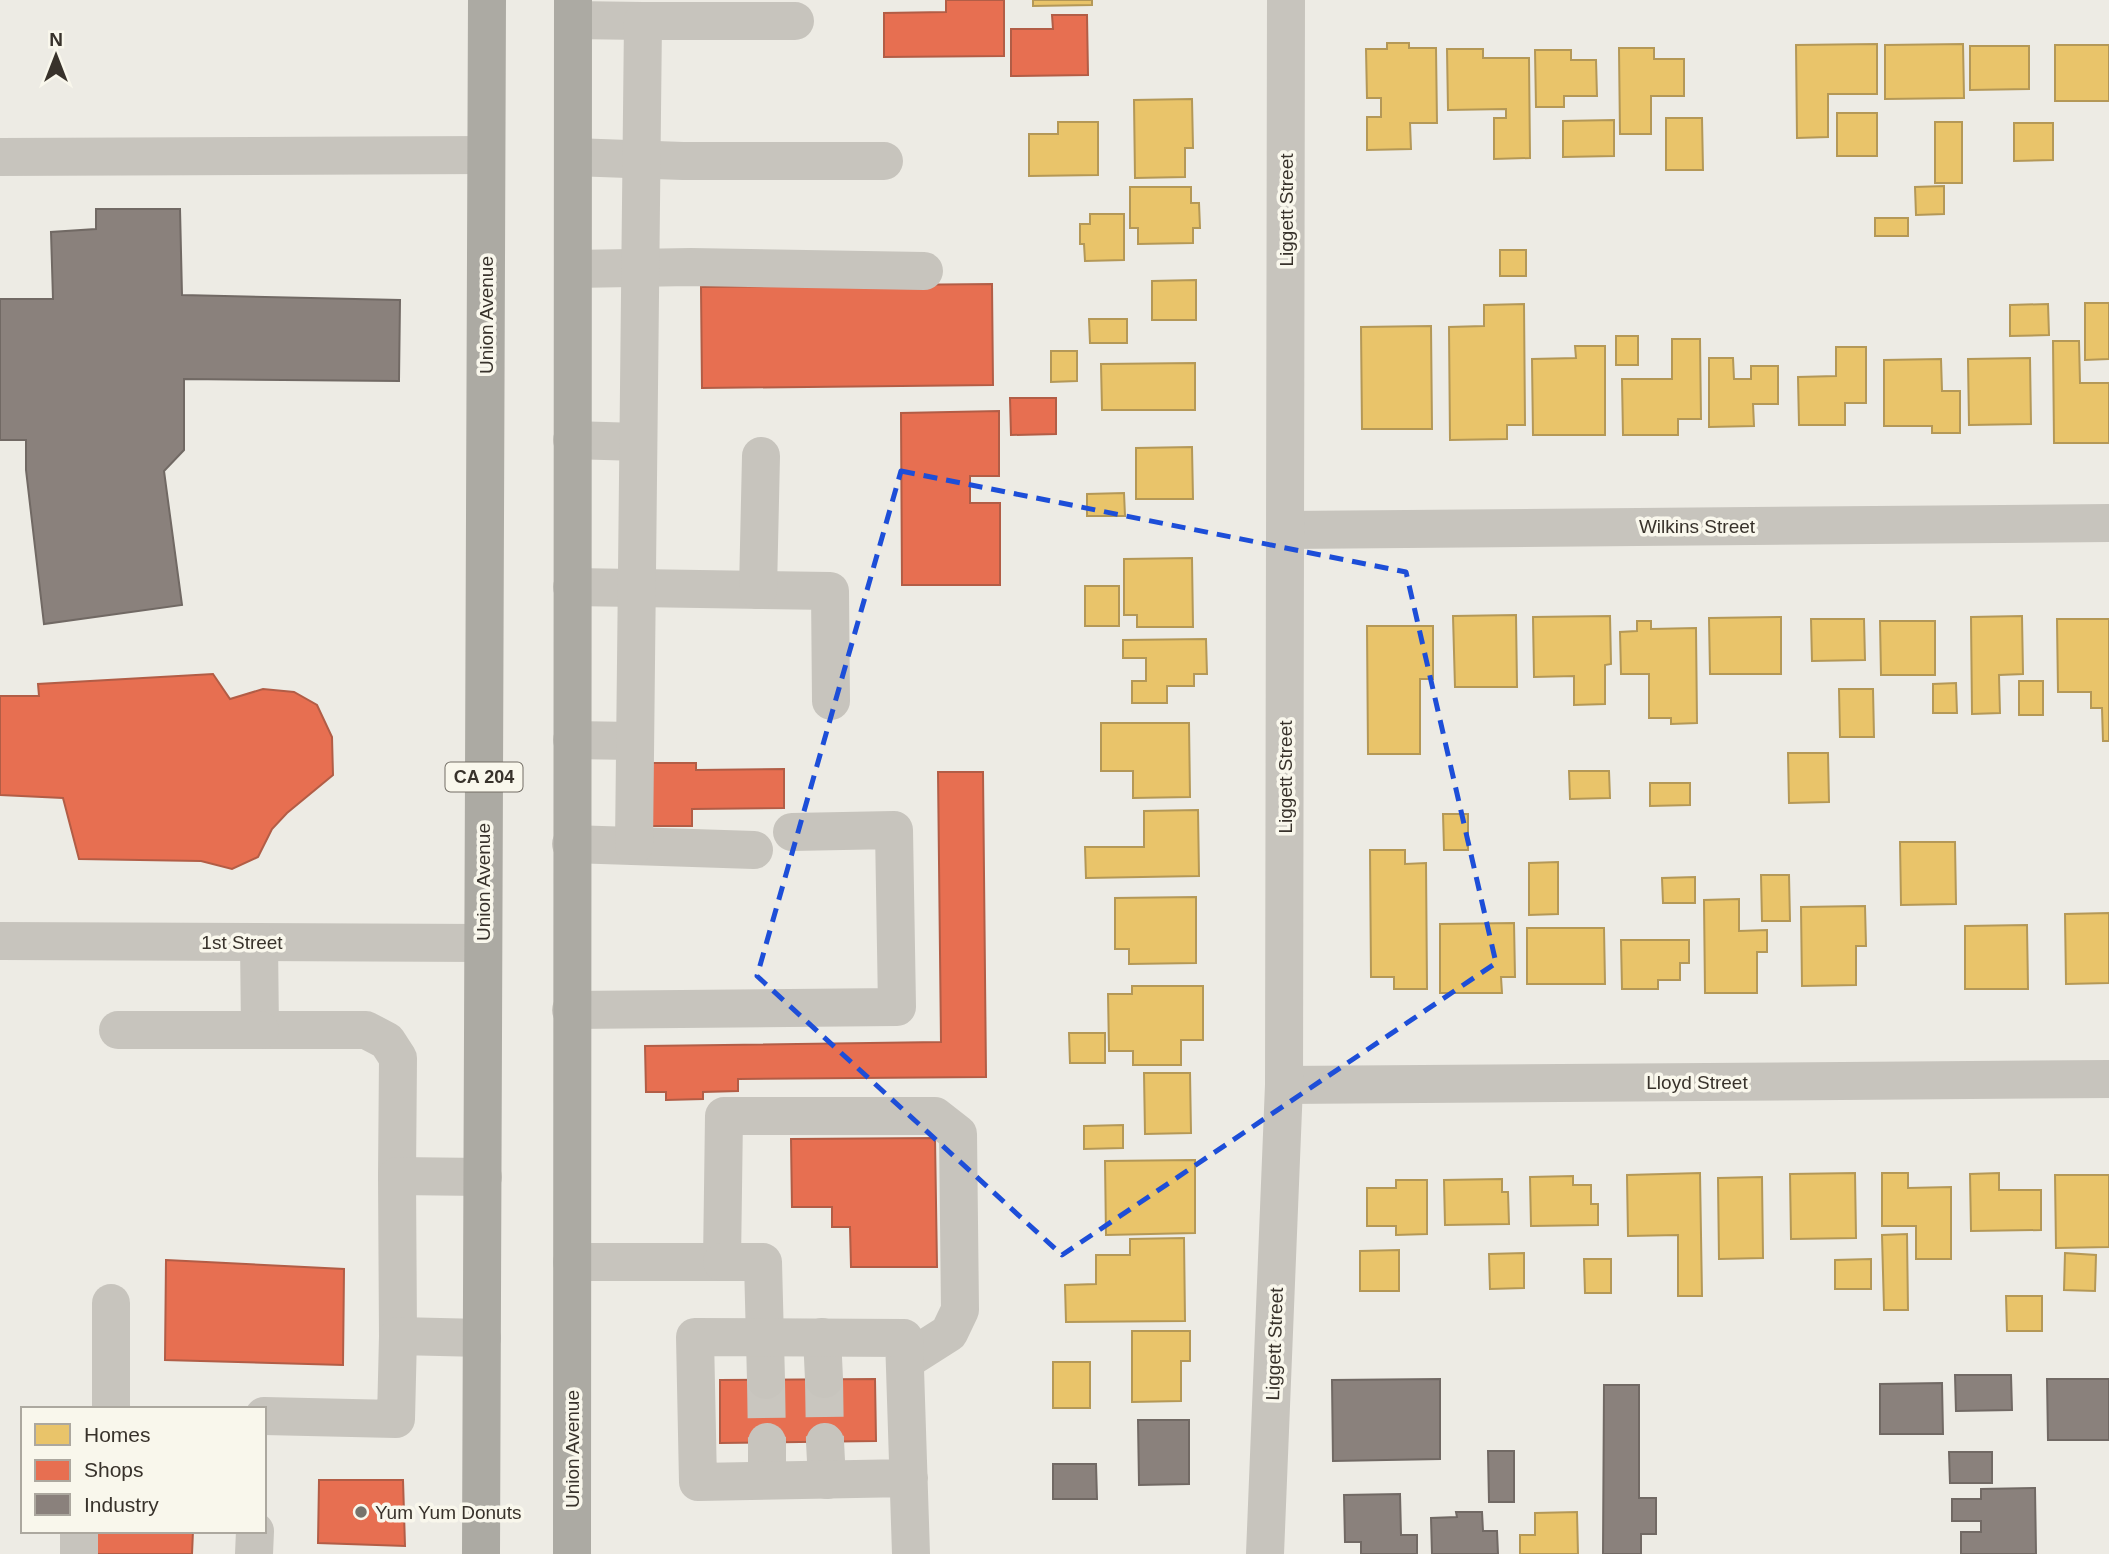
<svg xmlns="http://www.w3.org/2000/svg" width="2109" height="1554" viewBox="0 0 2109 1554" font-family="Helvetica,sans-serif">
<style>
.homes{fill:#e9c46a;stroke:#b49857;stroke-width:2}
.shops{fill:#e76f51;stroke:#b25d46;stroke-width:2}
.industry{fill:#8a817c;stroke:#716964;stroke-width:2}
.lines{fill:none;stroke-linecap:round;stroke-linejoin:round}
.minor-tunnel{stroke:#c9c6bf;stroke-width:38;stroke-dasharray:38 19;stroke-linecap:butt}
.minor{stroke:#c7c4bd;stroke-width:38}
.highway{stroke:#acaaa3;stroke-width:38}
.marked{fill:none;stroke:#1d4ed8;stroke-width:5;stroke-dasharray:14 9;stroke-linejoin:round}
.poi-dot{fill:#77736c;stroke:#f9f7ec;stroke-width:2.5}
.labels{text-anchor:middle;stroke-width:7;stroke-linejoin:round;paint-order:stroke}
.shield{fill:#f9f7ec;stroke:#726d65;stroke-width:2}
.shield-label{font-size:18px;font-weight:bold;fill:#38322b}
.street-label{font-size:19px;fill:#38322b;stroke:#f9f7ec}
.poi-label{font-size:19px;fill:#38322b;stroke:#f9f7ec;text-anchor:start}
</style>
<rect width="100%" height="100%" fill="#edebe4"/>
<g class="homes">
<polygon points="1033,0 1092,0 1092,5 1033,6"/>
<polygon points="1387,43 1409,43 1409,48 1436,48 1437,123 1410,123 1411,149 1367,150 1367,117 1381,117 1381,98 1367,98 1366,49 1387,49"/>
<polygon points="1877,44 1877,94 1828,94 1828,137 1797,138 1796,45"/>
<polygon points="1963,44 1964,98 1885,99 1885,45"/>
<rect x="2055" y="45" width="54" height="56"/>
<polygon points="1970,46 2029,46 2029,89 1970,90"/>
<polygon points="1619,48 1654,48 1654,59 1684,59 1684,96 1651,96 1651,134 1620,134"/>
<polygon points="1447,49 1483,49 1483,58 1529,58 1530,158 1494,159 1494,118 1506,118 1506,109 1448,110"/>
<polygon points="1535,50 1571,50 1571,60 1596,60 1597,96 1564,96 1564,107 1536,107"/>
<polygon points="1192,99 1193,148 1185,148 1185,177 1135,178 1134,100"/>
<rect x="1837" y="113" width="40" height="43"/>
<polygon points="1666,118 1702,118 1703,170 1666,170"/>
<polygon points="1614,120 1614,156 1563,157 1563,121"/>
<polygon points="1058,122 1098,122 1098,175 1029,176 1029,134 1058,134"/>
<rect x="1935" y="122" width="27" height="61"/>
<polygon points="2014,123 2053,123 2053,160 2014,161"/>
<polygon points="1944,186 1944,214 1916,215 1915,187"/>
<polygon points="1130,187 1191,187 1191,203 1199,203 1200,228 1193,228 1193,243 1138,244 1138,228 1130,228"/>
<polygon points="1090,214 1124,214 1124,260 1085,261 1084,244 1080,244 1080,224 1090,224"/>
<rect x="1875" y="218" width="33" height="18"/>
<rect x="1500" y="250" width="26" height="26"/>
<polygon points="1196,280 1196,320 1152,320 1152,281"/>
<polygon points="2085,303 2109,303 2109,359 2085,360"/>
<polygon points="1524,304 1525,425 1507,425 1507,439 1450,440 1449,327 1484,326 1484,305"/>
<polygon points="2048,304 2049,335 2010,336 2010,305"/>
<polygon points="1089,319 1127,319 1127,343 1090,343"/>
<polygon points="1431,326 1432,429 1362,429 1361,327"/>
<rect x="1616" y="336" width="22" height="29"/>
<polygon points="1672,339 1700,339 1701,419 1678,419 1678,435 1623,435 1622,379 1672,379"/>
<polygon points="2053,341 2079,341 2080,383 2109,383 2109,443 2054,443"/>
<polygon points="1575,346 1605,346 1605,435 1533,435 1532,359 1576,358"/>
<polygon points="1836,347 1866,347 1866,403 1845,403 1845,425 1799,425 1798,377 1836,376"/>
<polygon points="1051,351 1077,351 1077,381 1051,382"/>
<polygon points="1709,358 1733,358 1734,379 1751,379 1751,366 1778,366 1778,404 1753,404 1754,426 1709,427"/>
<polygon points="2030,358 2031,424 1969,425 1968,359"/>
<polygon points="1941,359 1942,391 1960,391 1960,433 1932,433 1932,426 1884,426 1884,360"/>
<polygon points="1195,363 1195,410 1102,410 1101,364"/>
<polygon points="1192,447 1193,499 1136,499 1136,448"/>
<polygon points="1124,493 1125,516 1087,516 1087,494"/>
<polygon points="1192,558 1193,627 1137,627 1137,615 1124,615 1124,559"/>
<rect x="1085" y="586" width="34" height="40"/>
<polygon points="1516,615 1517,687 1455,687 1453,616"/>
<polygon points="1610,616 1611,664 1605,665 1605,704 1574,705 1574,676 1534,677 1533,617"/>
<polygon points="2022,616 2023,674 1999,675 2000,713 1972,714 1971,617"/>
<polygon points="1781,617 1781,674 1710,674 1709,618"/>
<polygon points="1811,619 1864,619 1865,660 1812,661"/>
<polygon points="2057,619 2109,619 2109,741 2103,741 2102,708 2091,708 2091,692 2058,692"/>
<polygon points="1637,621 1651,621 1651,629 1696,628 1697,723 1671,724 1671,718 1649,718 1649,674 1621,674 1620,632 1637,631"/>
<polygon points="1880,621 1935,621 1935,675 1881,675"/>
<polygon points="1367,626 1433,626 1433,679 1420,679 1420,754 1368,754"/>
<polygon points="1206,639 1207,674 1194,674 1194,686 1167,686 1167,703 1132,703 1132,681 1146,681 1146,658 1123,658 1123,640"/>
<rect x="2019" y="681" width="24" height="34"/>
<polygon points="1956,683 1957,713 1933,713 1933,684"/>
<polygon points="1839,689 1873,689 1874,737 1840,737"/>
<polygon points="1101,723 1189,723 1190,797 1133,798 1133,771 1101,771"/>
<polygon points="1788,753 1828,753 1829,802 1789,803"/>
<polygon points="1569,771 1609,771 1610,798 1570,799"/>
<polygon points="1650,783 1690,783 1690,805 1650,806"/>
<polygon points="1198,810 1199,876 1086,878 1085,847 1144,847 1144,811"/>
<polygon points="1443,814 1468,814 1468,850 1444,850"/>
<polygon points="1900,842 1955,842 1956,904 1901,905"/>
<polygon points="1370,850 1405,850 1405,864 1426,863 1427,989 1394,989 1394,977 1371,977"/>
<polygon points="1558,862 1558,914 1529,915 1529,863"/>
<polygon points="1761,875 1789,875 1790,921 1762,921"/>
<polygon points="1695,877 1695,903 1663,903 1662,878"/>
<polygon points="1196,897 1196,963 1129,964 1129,949 1115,949 1115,898"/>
<polygon points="1739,899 1739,931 1767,930 1767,952 1757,952 1757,993 1705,993 1704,900"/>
<polygon points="1865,906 1866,946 1856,946 1856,985 1802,986 1801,907"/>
<polygon points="2109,913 2109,983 2066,984 2065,914"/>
<polygon points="1514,923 1515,977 1501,977 1502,993 1440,993 1440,924"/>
<polygon points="2027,925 2028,989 1965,989 1965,926"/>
<polygon points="1527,928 1604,928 1605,984 1527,984"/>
<polygon points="1621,940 1689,940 1689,963 1680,963 1680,980 1658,980 1658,989 1622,989"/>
<polygon points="1132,986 1203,986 1203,1040 1181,1040 1181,1065 1133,1065 1133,1051 1109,1051 1108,994 1132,994"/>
<polygon points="1069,1033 1105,1033 1105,1063 1070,1063"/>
<polygon points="1144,1073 1190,1073 1191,1133 1145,1134"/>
<polygon points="1123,1125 1123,1148 1084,1149 1084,1126"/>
<polygon points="1195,1160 1195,1233 1106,1235 1105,1161"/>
<polygon points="1700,1173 1702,1296 1678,1296 1678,1235 1628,1236 1627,1175"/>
<polygon points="1855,1173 1856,1238 1791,1239 1790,1174"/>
<polygon points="1882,1173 1908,1173 1908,1188 1951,1187 1951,1259 1916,1259 1916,1226 1882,1226"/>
<polygon points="1999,1173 1999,1190 2041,1190 2041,1230 1971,1231 1970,1174"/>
<polygon points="2055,1175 2109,1175 2109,1247 2056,1248"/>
<polygon points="1573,1176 1573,1185 1591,1185 1591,1204 1598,1204 1598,1225 1531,1226 1530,1177"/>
<polygon points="1762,1177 1763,1258 1719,1259 1718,1178"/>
<polygon points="1502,1179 1502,1192 1508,1192 1509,1224 1445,1225 1444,1180"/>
<polygon points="1396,1180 1427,1180 1427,1234 1396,1235 1396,1226 1367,1226 1367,1188 1396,1188"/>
<polygon points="1907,1234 1908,1310 1884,1310 1882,1235"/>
<polygon points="1184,1238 1185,1321 1066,1322 1065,1285 1096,1284 1096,1255 1130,1255 1130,1239"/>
<polygon points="1399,1250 1399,1291 1360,1291 1360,1251"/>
<polygon points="1524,1253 1524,1288 1490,1289 1489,1254"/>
<polygon points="2065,1253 2096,1255 2095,1291 2064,1290"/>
<polygon points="1584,1259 1611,1259 1611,1293 1585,1293"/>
<polygon points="1871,1259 1871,1289 1835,1289 1835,1260"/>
<polygon points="2006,1296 2042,1296 2042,1331 2007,1331"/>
<polygon points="1132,1331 1190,1331 1190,1361 1181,1361 1181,1401 1132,1402"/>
<rect x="1053" y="1362" width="37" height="46"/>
<polygon points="1577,1512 1578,1554 1520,1554 1520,1535 1535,1535 1535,1513"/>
</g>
<g class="shops">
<polygon points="946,0 1004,0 1004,56 884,57 884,13 946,12"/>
<polygon points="1052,15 1087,15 1088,75 1011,76 1011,29 1053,29"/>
<polygon points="992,284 993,385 702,388 701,287"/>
<polygon points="1010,398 1056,398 1056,434 1011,435"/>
<polygon points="999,411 999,476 970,476 970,503 1000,503 1000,585 902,585 901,413"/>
<polygon points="213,674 230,699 263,689 294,692 317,705 332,737 333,775 287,813 272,829 258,857 232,869 201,861 79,859 63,798 0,795 0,696 39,696 38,684"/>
<polygon points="651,763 696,763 696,770 784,769 784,808 692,809 692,826 652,826"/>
<polygon points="938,772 983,772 986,1077 738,1079 738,1091 703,1092 703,1099 666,1100 666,1092 646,1092 645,1046 941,1042"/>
<polygon points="935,1138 937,1267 851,1267 850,1227 832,1227 832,1207 792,1207 791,1139"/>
<polygon points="166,1260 344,1269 343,1365 165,1360"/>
<polygon points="875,1379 876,1441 720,1443 720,1380"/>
<polygon points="319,1480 403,1480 405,1546 318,1543"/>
<polygon points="96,1531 193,1531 192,1554 95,1554"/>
</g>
<g class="industry">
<polygon points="96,209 180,209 182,295 400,300 399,381 184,379 184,450 164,471 182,605 44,624 26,470 26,440 0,440 0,299 53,299 51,232 96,229"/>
<polygon points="1955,1375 2011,1375 2012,1410 1956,1411"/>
<polygon points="1440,1379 1440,1459 1333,1461 1332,1380"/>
<polygon points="2047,1379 2109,1379 2109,1440 2048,1440"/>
<polygon points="1942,1383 1943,1434 1880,1434 1880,1384"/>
<polygon points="1604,1385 1639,1385 1639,1498 1656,1498 1656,1534 1641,1534 1641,1554 1603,1554"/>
<polygon points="1138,1420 1189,1420 1189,1484 1139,1485"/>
<polygon points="1488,1451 1514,1451 1514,1502 1489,1502"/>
<polygon points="1949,1452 1992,1452 1992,1483 1950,1483"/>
<polygon points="1053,1464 1096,1464 1097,1499 1053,1499"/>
<polygon points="2035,1488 2036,1554 1961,1554 1961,1532 1981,1532 1981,1521 1952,1521 1952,1499 1981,1499 1981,1489"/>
<polygon points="1400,1494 1401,1535 1417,1535 1417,1554 1361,1554 1361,1542 1345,1542 1344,1495"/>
<polygon points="1456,1512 1482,1512 1483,1531 1497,1531 1498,1554 1432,1554 1431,1518 1457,1517"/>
</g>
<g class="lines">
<g class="minor-tunnel">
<polyline points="824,1379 825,1442"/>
<polyline points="766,1380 767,1442"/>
</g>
<g class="minor">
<polyline points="573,20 643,21"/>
<polyline points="0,157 486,155"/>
<polyline points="573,157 683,161 884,161"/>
<polyline points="573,269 691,267 924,271"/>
<polyline points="572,440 638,442"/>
<polyline points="1286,530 2109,523"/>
<polyline points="572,587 830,591 831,701"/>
<polyline points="758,590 761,456"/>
<polyline points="572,740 634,741"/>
<polyline points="571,844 754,850"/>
<polyline points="634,846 643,21 795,21"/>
<polyline points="0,941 483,943"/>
<polyline points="259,942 260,1030 366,1030 387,1041 398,1058 397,1176"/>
<polyline points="571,1010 897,1007 894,830 792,832"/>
<polyline points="118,1030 260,1030"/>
<polyline points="1284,1085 2109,1079"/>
<polyline points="572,1262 722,1262 724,1116 935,1116 958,1134 960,1310 949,1333 905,1361"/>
<polyline points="722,1262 763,1262 766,1380"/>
<polyline points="111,1303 111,1409"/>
<polyline points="398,1336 397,1176 483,1177"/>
<polyline points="822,1337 824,1379"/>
<polyline points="264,1416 396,1419 398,1336 482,1338"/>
<polyline points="767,1442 767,1480"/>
<polyline points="825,1442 827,1480"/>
<polyline points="909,1478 698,1482 695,1337 904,1338 911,1554"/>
<polyline points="79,1554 79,1531"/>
<polyline points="254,1554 255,1531"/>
<polyline points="1265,1554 1284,1085 1286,0"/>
</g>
<g class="highway">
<polyline points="481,1554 487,0"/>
<polyline points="572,1554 573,0"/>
</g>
</g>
<path class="marked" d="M901,471L1406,572L1496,963L1062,1255L757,976Z"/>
<circle class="poi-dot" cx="361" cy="1512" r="7"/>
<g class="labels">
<rect class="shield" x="445.5" y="762.5" width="77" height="29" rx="5"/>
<g class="shield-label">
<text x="484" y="783">CA 204</text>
</g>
<g class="street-label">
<text transform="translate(1286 210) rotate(-90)" y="7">Liggett Street</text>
<text transform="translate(486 315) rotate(-90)" y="7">Union Avenue</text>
<text x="1697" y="533">Wilkins Street</text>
<text transform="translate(1285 777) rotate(-90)" y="7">Liggett Street</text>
<text transform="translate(483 882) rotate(-90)" y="7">Union Avenue</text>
<text x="242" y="949">1st Street</text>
<text x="1697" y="1089">Lloyd Street</text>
<text transform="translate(1274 1344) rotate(-88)" y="7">Liggett Street</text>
<text transform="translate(572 1449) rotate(-90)" y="7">Union Avenue</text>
</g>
<g class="poi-label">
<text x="375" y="1519">Yum Yum Donuts</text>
</g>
</g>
<rect x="21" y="1407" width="245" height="126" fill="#f9f7ec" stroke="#aca89f" stroke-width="2"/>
<rect x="35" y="1424" width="35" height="21" fill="#e9c46a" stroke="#aca89f" stroke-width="2"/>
<text x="84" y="1442" font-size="21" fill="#38322b">Homes</text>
<rect x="35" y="1460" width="35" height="21" fill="#e76f51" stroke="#aca89f" stroke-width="2"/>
<text x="84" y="1477" font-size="21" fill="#38322b">Shops</text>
<rect x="35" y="1494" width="35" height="21" fill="#8a817c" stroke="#aca89f" stroke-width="2"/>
<text x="84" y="1512" font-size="21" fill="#38322b">Industry</text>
<g transform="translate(56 56)" stroke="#f9f7ec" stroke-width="5" paint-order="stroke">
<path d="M0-5L12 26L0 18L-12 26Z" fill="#38322b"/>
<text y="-10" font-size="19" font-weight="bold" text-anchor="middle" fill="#38322b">N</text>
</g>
</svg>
